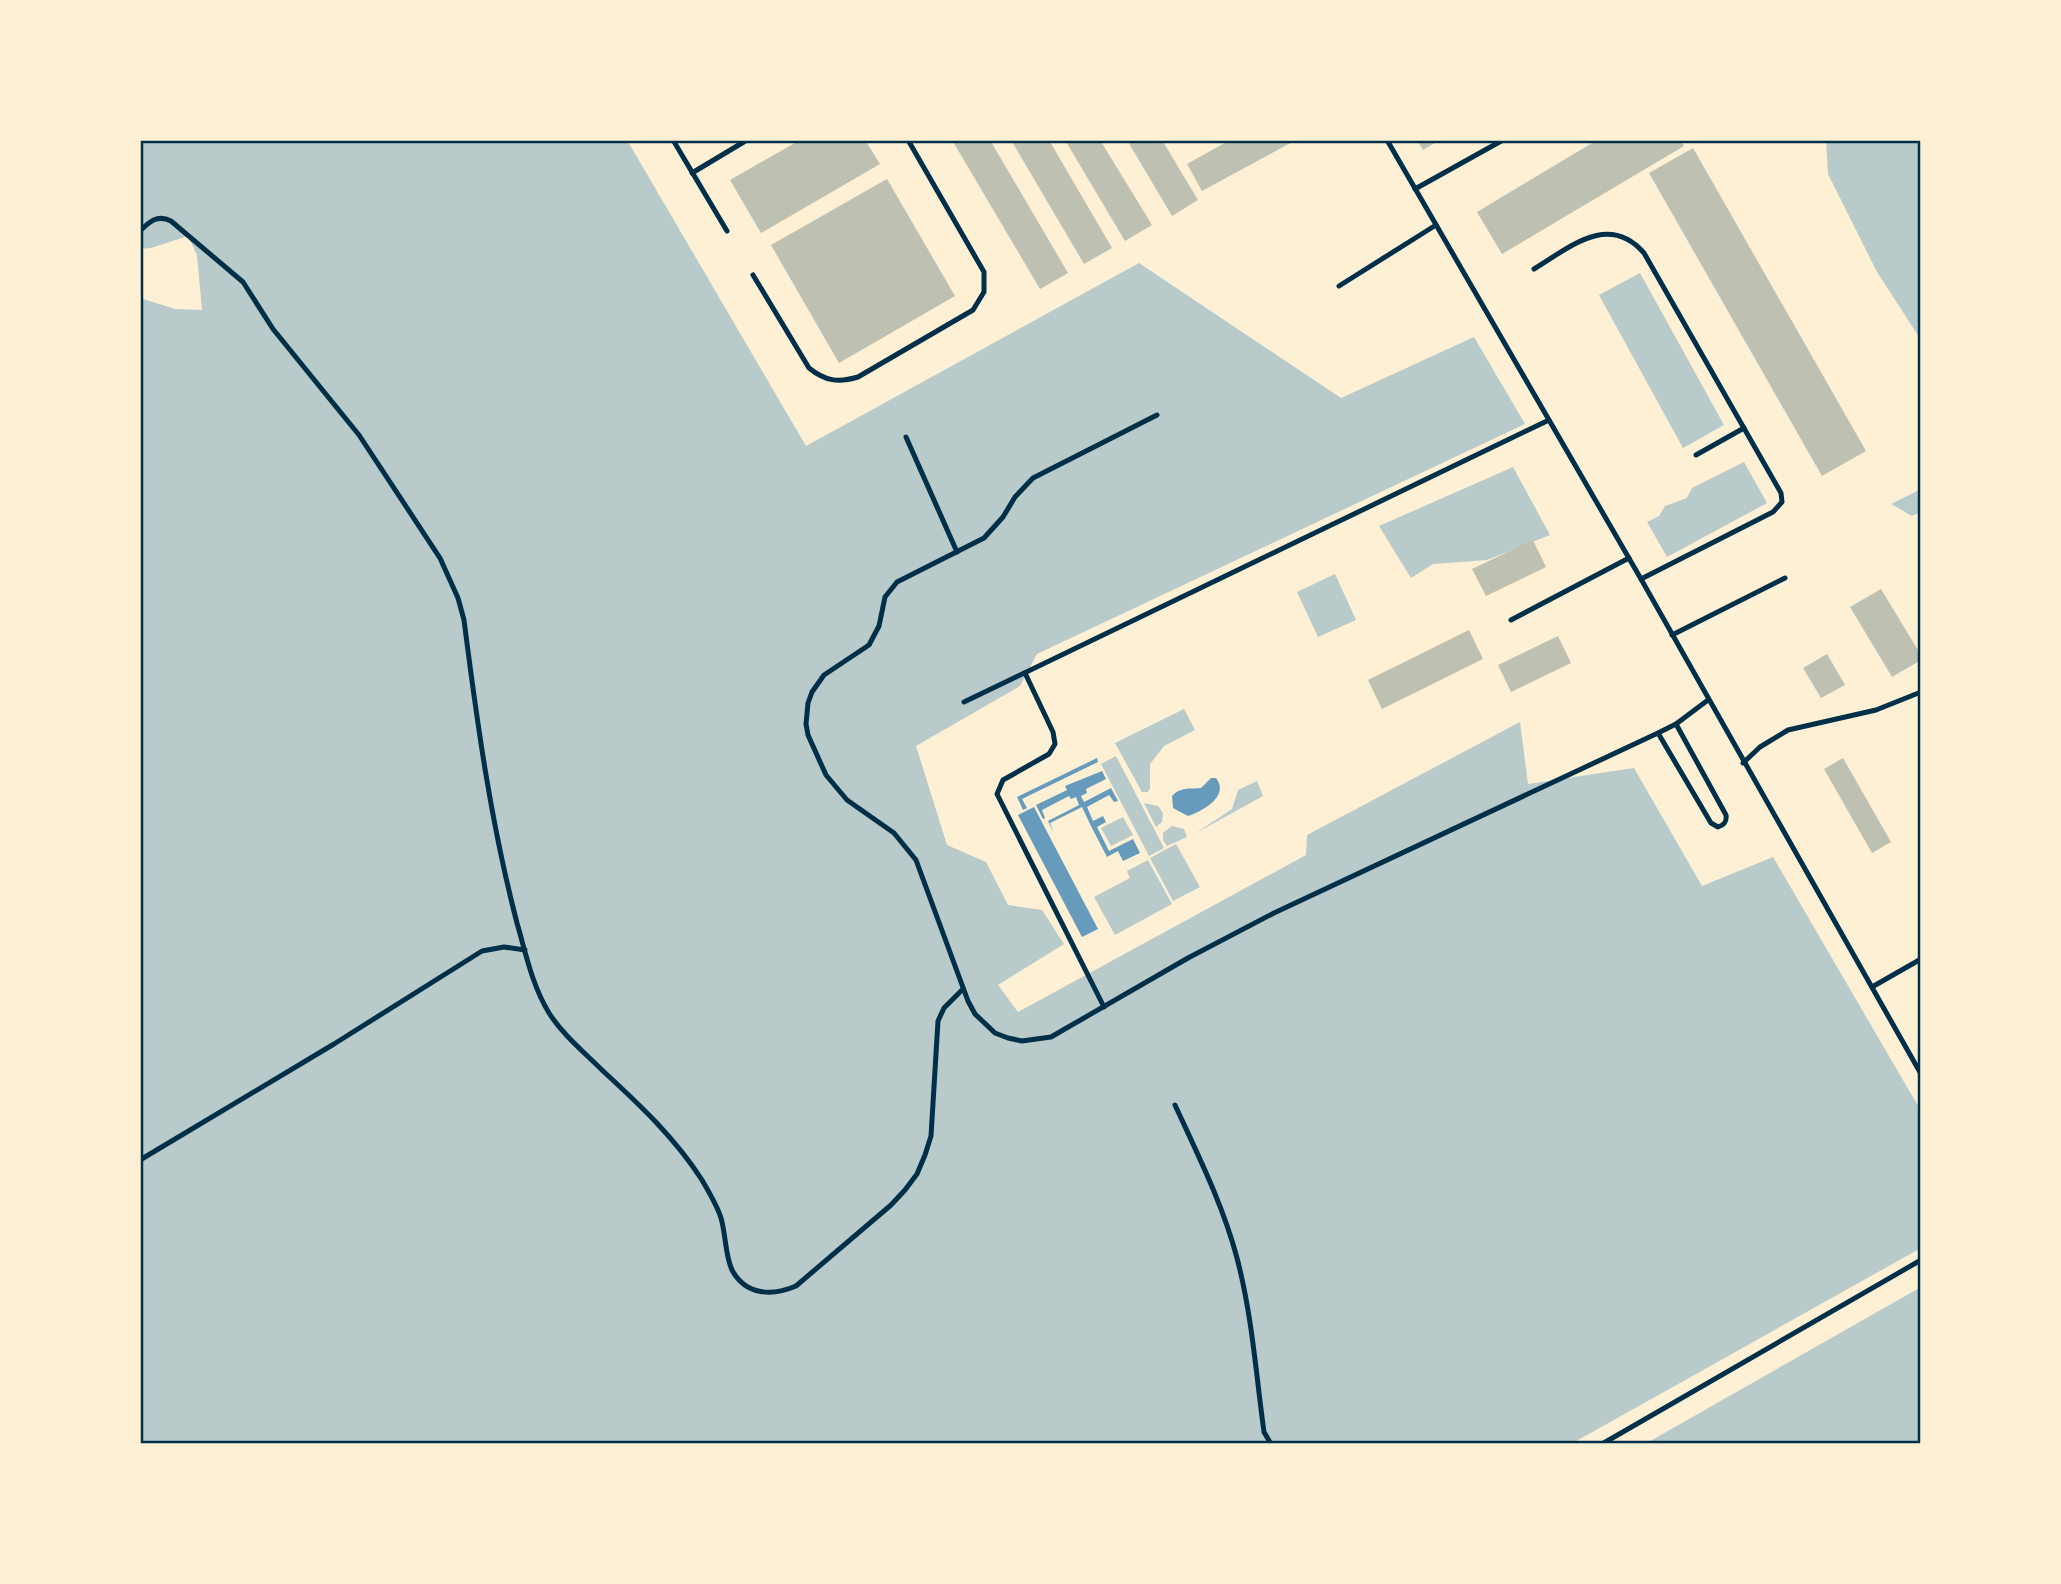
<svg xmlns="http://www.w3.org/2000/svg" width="2061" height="1584" viewBox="0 0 2061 1584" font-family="'DejaVu Sans',sans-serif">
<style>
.green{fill:#b9caca}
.water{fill:#669bbc}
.building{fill:#bec0b2}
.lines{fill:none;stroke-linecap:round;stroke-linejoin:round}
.service{stroke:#003049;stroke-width:5}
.neatline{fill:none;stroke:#003049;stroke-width:2.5}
</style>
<rect width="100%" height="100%" fill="#fdf0d5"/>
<g class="green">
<polygon points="140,140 627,140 806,446 1139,263 1341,398 1474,337 1525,424 1037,654 1020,686 916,746 947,845 986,862 1008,905 1042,910 1064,944 998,985 1018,1012 1306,855 1307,835 1520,722 1528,784 1634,768 1702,886 1773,857 1921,1111 1921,1248 1571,1444 140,1444 140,298 175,309 202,310 197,255 188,236 151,248 140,249"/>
<polygon points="1826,140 1921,140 1921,340 1877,272 1828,174"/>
<polygon points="1640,273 1724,425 1683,448 1599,295"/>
<polygon points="1744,462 1767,503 1667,557 1647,522 1659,516 1665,506 1687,498 1692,488"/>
<polygon points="1513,467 1550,535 1487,560 1433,564 1411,578 1379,526"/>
<polygon points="1921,489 1921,512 1912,516 1891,504"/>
<polygon points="1335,574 1356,620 1318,637 1297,592"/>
<polygon points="1184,709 1195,730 1164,746 1150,764 1150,788 1148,792 1142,792 1115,743"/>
<polygon points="1116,756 1164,848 1149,856 1101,764"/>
<polygon points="1257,781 1263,796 1196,833 1232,809 1238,790"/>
<polygon points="1144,803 1158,806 1163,813 1162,822 1156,827"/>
<polygon points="1123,817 1133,835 1111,846 1101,828"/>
<polygon points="1172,826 1184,829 1187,837 1167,846 1163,840 1163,833"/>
<polygon points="1176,844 1200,887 1173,901 1150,858"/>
<polygon points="1148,860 1172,904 1115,935 1094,897 1130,878 1127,871"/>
<polygon points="1921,1287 1921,1444 1645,1444"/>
</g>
<g class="water">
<polygon points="1097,758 1098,762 1022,799 1027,808 1023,810 1017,797"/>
<polygon points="1102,771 1106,779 1086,789 1087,793 1081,796 1084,802 1111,788 1118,801 1114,802 1109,795 1087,807 1093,821 1103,816 1106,822 1097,827 1109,851 1133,839 1140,853 1123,861 1118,851 1107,857 1091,826 1078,832 1091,826 1082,807 1050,823 1054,833 1048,821 1079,805 1076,797 1071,799 1069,796 1042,810 1045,818 1043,819 1036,805 1067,790 1065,786"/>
<path d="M1211,778H1216C1230,796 1203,811 1188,816L1173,808L1172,796C1180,787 1190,789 1201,788Z"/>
<polygon points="1034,807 1098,929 1082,937 1018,815"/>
</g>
<g class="building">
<polygon points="800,140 865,140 880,164 761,233 730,180"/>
<polygon points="952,140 990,140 1068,273 1040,289"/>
<polygon points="1011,140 1049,140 1112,248 1084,264"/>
<polygon points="1065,140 1100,140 1152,225 1125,241"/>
<polygon points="1127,140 1162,140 1198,200 1172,216"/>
<polygon points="1230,140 1296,140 1202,191 1187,164"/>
<polygon points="1417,140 1440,140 1423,150"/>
<polygon points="1597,140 1680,140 1684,146 1502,254 1477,212"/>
<polygon points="1693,148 1866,451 1822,476 1649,173"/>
<polygon points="887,179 955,296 839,363 771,245"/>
<polygon points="1533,540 1546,567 1486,596 1472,569"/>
<polygon points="1881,589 1921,655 1921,660 1892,677 1850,607"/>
<polygon points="1469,630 1483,659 1382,709 1368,680"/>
<polygon points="1558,636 1571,663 1511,692 1498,665"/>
<polygon points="1827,654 1845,685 1821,698 1803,668"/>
<polygon points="1843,758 1891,842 1872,853 1824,769"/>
</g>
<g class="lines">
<g class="service">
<polyline points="673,140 727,231"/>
<polyline points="1387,140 1641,579 1921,1074"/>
<polyline points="692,173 747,140"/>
<polyline points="1415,189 1503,140"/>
<path d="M140,231C149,222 157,214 171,221L243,282L273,329L359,435L440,558L458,598L464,620C477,722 491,824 517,923C526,954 532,985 549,1013C563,1035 584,1052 603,1071C640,1105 675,1138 702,1180C709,1192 717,1205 721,1218C726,1235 725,1255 732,1270C746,1296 773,1296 796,1286L891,1205L905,1190L917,1174L925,1155L931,1136L938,1021L944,1008L963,989"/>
<path d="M1534,269C1569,248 1608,212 1644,253L1781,493L1782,502L1773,512L1641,579"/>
<path d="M753,275L809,368C825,381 838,383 858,377L973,310L984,292V272L908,140"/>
<polyline points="1339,286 1436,225"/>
<polyline points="1157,415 1033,478 1015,497 1003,517 984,538 897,582 885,597 879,626 869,645 824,675 812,692 808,703 806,724 808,735 826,775 847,800 894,833 916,860 968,1001 975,1014 995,1033 1008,1038 1022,1041 1051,1037 1188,958 1274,913 1658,733 1676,724 1708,700"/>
<polyline points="906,437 957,552"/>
<polyline points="1696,455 1744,428"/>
<polyline points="1511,620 1629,558"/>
<polyline points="1672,635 1785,578"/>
<polyline points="1025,673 1053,732 1055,744 1049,754 1003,780 997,794 1104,1007"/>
<polyline points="964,702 1549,420"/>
<path d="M1658,733L1711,823L1718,827C1724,825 1727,822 1726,815L1676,724"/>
<polyline points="1743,763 1760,747 1788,730 1876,710 1921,692"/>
<polyline points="1872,987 1921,959"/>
<path d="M1175,1105C1198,1155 1223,1205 1237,1258C1252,1315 1256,1374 1264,1432L1271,1444"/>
<polyline points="140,1160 334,1044 482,951 504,947 525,950"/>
<polyline points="1602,1444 1921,1260"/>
</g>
</g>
<rect width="2061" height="1584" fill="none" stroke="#fdf0d5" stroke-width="284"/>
<rect x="142" y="142" width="1777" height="1300" class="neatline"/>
</svg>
